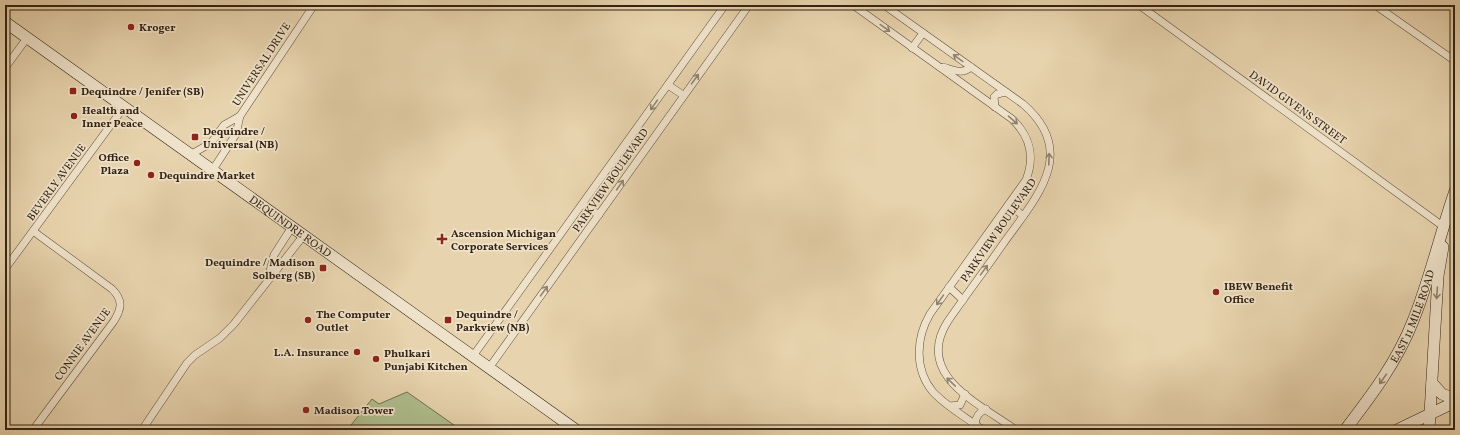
<svg xmlns="http://www.w3.org/2000/svg" width="1460" height="435" viewBox="0 0 1460 435" font-family="Vollkorn,serif">
<style>
.green{fill:#afbe8e;stroke:#717050}
.lines{fill:none;stroke-linecap:round;stroke-linejoin:round}
.minor-casing{stroke:#604f39;stroke-width:8}
.secondary-casing{stroke:#332312;stroke-width:12}
.minor{stroke:#efe2ca;stroke-width:7}
.secondary{stroke:#efe2ca;stroke-width:11}
.oneway{stroke:#91826e}
.poi-dot{fill:#8f2418;stroke:#efe2ca;stroke-width:1.5}
.labels{text-anchor:middle;stroke-width:3.5;stroke-linejoin:round;paint-order:stroke}
.poi-label{font-size:11px;font-weight:bold;fill:#332312;stroke:#efe2ca;text-anchor:start}
.street-label{font-size:11px;fill:#332312;stroke:#efe2ca}
</style>
<rect width="100%" height="100%" fill="#e7d3ad"/>
<filter id="stains"><feTurbulence type="fractalNoise" baseFrequency=".005" numOctaves="4"/><feColorMatrix values="0 0 0 0 .2 0 0 0 0 .09 0 0 0 0 .02 0 0 0 .5 -.17"/></filter>
<radialGradient id="worn" r=".72"><stop offset=".6" stop-color="#630" stop-opacity="0"/><stop offset="1" stop-color="#630" stop-opacity=".3"/></radialGradient>
<polygon class="green" points="407,392 461,430 347,430 372,399 379,404"/>
<g class="lines">
<g class="minor-casing">
<g id="minor">
<path d="M853,5L1012,119C1030,136 1035,157 1026,180L930,314C916,338 914,369 933,392C947,407 967,418 983,430"/>
<path d="M884,5L1023,104C1080,153 1035,199 1003,244C985,270 966,295 948,321C913,375 980,404 1016,430"/>
<polyline points="1139,5 1444,227"/>
<polyline points="1375,5 1455,61"/>
<polyline points="912,48 923,33"/>
<path d="M943,67C954,70 962,75 971,67"/>
<polyline points="5,68 27,38"/>
<polyline points="668,85 683,95"/>
<polyline points="995,107 994,97 997,94 1006,92"/>
<polyline points="240,116 314,5"/>
<polyline points="190,155 211,143 224,125 240,116 236,134 212,171"/>
<polyline points="583,204 599,215"/>
<polyline points="1009,204 1023,216"/>
<polyline points="5,269 124,107"/>
<polyline points="268,279 274,255 292,227"/>
<polyline points="949,287 963,300"/>
<polyline points="473,356 725,5"/>
<polyline points="489,368 749,5"/>
<polyline points="950,406 960,405 965,394"/>
<path d="M975,424C976,416 979,412 986,409"/>
<path d="M33,430L114,321C122,308 123,300 112,289L33,231"/>
<polyline points="142,430 187,363 195,355 220,338 234,324 304,235"/>
</g>
</g>
<g class="secondary-casing">
<g id="secondary">
<path id="s1" d="M5,22L576,430"/>
<polyline points="1432,383 1442,394 1455,399"/>
<path id="s2" d="M1345,430C1371,396 1397,362 1413,321C1430,279 1440,234 1455,191"/>
<polyline points="1397,430 1455,402"/>
<polyline points="1429,430 1438,276 1443,247"/>
</g>
</g>
<use href="#minor" class="minor"/>
<use href="#secondary" class="secondary"/>
</g>
<defs><path id="oneway-shaft" d="M-6 0H5M1.5-3L5.5 0L1.5 3" fill="none" stroke-width="1.6" stroke-linecap="round" stroke-linejoin="round"/></defs>
<g class="oneway">
<use href="#oneway-shaft" transform="translate(885 28) rotate(36)"/>
<use href="#oneway-shaft" transform="translate(958 58) rotate(-144)"/>
<use href="#oneway-shaft" transform="translate(695 79) rotate(-54)"/>
<use href="#oneway-shaft" transform="translate(654 105) rotate(125)"/>
<use href="#oneway-shaft" transform="translate(1013 120) rotate(41)"/>
<use href="#oneway-shaft" transform="translate(1049 159) rotate(-88)"/>
<use href="#oneway-shaft" transform="translate(620 185) rotate(-55)"/>
<use href="#oneway-shaft" transform="translate(984 270) rotate(-54)"/>
<use href="#oneway-shaft" transform="translate(544 291) rotate(-54)"/>
<use href="#oneway-shaft" transform="translate(1437 293) rotate(94)"/>
<use href="#oneway-shaft" transform="translate(940 300) rotate(125)"/>
<use href="#oneway-shaft" transform="translate(1383 379) rotate(125)"/>
<use href="#oneway-shaft" transform="translate(951 382) rotate(-136)"/>
</g>
<g class="poi-dot">
<circle cx="131" cy="27" r="4"/>
<rect x="69" y="87" width="8" height="8" rx="2"/>
<circle cx="74" cy="116" r="4"/>
<rect x="191" y="133" width="8" height="8" rx="2"/>
<circle cx="137" cy="163" r="4"/>
<circle cx="151" cy="175" r="4"/>
<path d="M440 233h4v4h4v4h-4v4h-4v-4h-4v-4h4z"/>
<rect x="319" y="264" width="8" height="8" rx="2"/>
<circle cx="1216" cy="292" r="4"/>
<circle cx="308" cy="320" r="4"/>
<rect x="444" y="316" width="8" height="8" rx="2"/>
<circle cx="357" cy="352" r="4"/>
<circle cx="376" cy="359" r="4"/>
<circle cx="306" cy="410" r="4"/>
</g>
<g class="labels">
<g class="poi-label">
<text x="139" y="31">Kroger</text>
<text x="81" y="95">Dequindre / Jenifer (SB)</text>
<text x="82" y="114">Health and<tspan x="82" dy="13">Inner Peace</tspan></text>
<text x="203" y="135">Dequindre /<tspan x="203" dy="13">Universal (NB)</tspan></text>
<text x="129" y="161" text-anchor="end">Office<tspan x="129" dy="13">Plaza</tspan></text>
<text x="159" y="179">Dequindre Market</text>
<text x="451" y="237">Ascension Michigan<tspan x="451" dy="13">Corporate Services</tspan></text>
<text x="315" y="266" text-anchor="end">Dequindre / Madison<tspan x="315" dy="13">Solberg (SB)</tspan></text>
<text x="1224" y="290">IBEW Benefit<tspan x="1224" dy="13">Office</tspan></text>
<text x="316" y="318">The Computer<tspan x="316" dy="13">Outlet</tspan></text>
<text x="456" y="318">Dequindre /<tspan x="456" dy="13">Parkview (NB)</tspan></text>
<text x="349" y="356" text-anchor="end">L.A. Insurance</text>
<text x="384" y="357">Phulkari<tspan x="384" dy="13">Punjabi Kitchen</tspan></text>
<text x="314" y="414">Madison Tower</text>
</g>
<g class="street-label">
<text transform="translate(261 64) rotate(-57)" y="4">UNIVERSAL DRIVE</text>
<text transform="translate(1298 107) rotate(36)" y="4">DAVID GIVENS STREET</text>
<text transform="translate(610 180) rotate(-55)" y="4">PARKVIEW BOULEVARD</text>
<text transform="translate(56 182) rotate(-54)" y="4">BEVERLY AVENUE</text>
<text dy="4" stroke="none"><textPath href="#s1" startOffset="351">DEQUINDRE ROAD</textPath></text>
<text transform="translate(998 230) rotate(-55)" y="4">PARKVIEW BOULEVARD</text>
<text dy="4" stroke="none"><textPath href="#s2" startOffset="133">EAST 11 MILE ROAD</textPath></text>
<text transform="translate(82 344) rotate(-54)" y="4">CONNIE AVENUE</text>
</g>
</g>
<rect width="1460" height="435" fill="none" stroke="#e7d3ad" stroke-width="20"/>
<rect x="6" y="6" width="1448" height="423" fill="none" stroke="#332312" stroke-width="2"/>
<rect x="10" y="10" width="1440" height="415" fill="none" stroke="#332312"/>
<rect width="100%" height="100%" filter="url(#stains)"/>
<rect width="100%" height="100%" fill="url(#worn)"/>
</svg>
